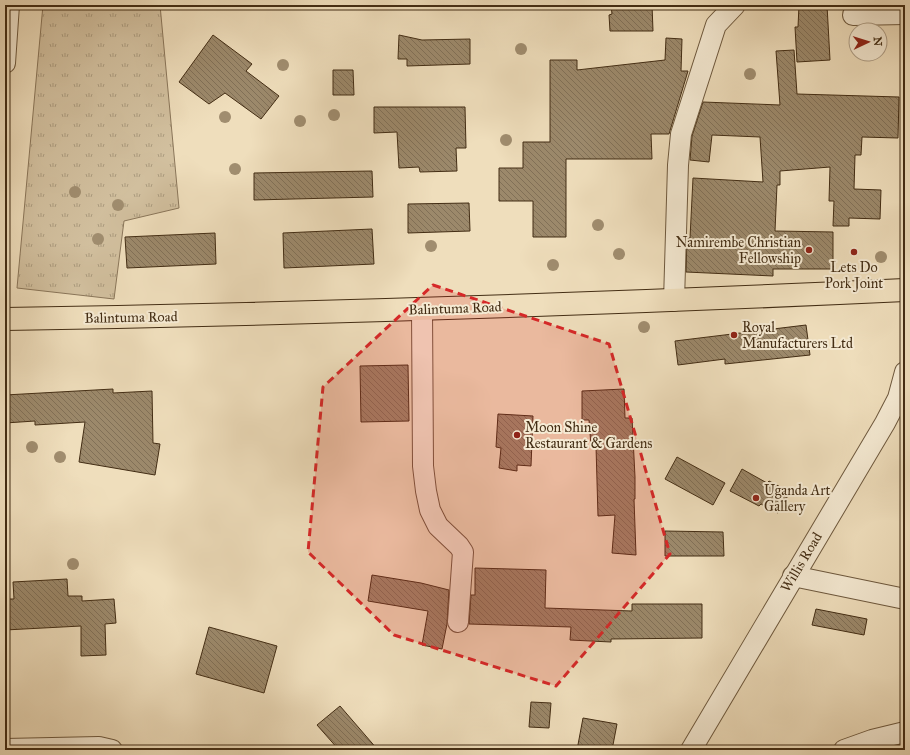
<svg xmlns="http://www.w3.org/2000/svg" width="910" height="755" viewBox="0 0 910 755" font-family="'IM FELL Great Primer',serif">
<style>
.grass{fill:url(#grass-tufts);stroke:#8a765a}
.building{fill:url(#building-back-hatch);stroke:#432d14}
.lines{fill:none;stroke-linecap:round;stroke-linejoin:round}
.minor-casing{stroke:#6e593e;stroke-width:22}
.major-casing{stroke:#432d14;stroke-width:24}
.minor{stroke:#f5ead3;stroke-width:20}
.major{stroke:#efdebc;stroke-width:22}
.tree{fill:#a08d6f}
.marked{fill:#d62828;fill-opacity:0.2;stroke:#d62828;stroke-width:3;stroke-dasharray:8 5;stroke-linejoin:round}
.poi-dot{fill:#8f2418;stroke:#f5ead3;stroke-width:1.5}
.labels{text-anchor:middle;stroke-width:4;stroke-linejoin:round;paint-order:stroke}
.poi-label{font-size:14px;fill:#432d14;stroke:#f5ead3;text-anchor:start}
.street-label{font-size:14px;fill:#432d14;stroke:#f5ead3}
</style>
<defs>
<pattern id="grass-tufts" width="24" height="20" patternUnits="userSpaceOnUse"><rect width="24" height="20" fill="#d2c09f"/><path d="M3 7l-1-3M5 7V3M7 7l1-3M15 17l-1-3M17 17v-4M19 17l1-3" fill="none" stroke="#ac9c80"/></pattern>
<pattern id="building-back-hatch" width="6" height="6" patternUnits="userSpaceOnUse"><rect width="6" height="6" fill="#9c896b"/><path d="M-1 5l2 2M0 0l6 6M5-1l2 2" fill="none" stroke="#817057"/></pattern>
</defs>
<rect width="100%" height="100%" fill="#efdebc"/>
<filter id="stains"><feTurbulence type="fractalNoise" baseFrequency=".005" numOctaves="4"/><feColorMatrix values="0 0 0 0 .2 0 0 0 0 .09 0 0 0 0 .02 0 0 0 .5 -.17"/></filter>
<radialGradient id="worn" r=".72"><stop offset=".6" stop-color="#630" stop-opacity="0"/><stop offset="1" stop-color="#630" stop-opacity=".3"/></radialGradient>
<polygon class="grass" points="43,5 160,5 179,208 124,221 114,299 17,288"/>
<g class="building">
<polygon points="611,5 652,5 653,31 610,31 609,15 612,14"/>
<polygon points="799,5 827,5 830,60 797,62 795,27 798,27"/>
<polygon points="213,35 252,64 246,71 279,96 261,119 225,93 209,104 179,82"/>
<polygon points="399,35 422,40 470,39 470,64 407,66 407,59 398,59"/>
<polygon points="666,38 682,39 681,71 688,71 669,134 651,134 652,159 566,159 566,237 533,237 533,201 499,201 499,168 523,168 523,142 550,142 550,60 577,60 577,70 665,60"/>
<polygon points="794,50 797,94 899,97 898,138 862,137 861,155 855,155 854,189 881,190 880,219 849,218 849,226 833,226 834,201 829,201 830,167 780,171 780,185 777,185 775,231 833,232 833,269 773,269 773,276 686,272 687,238 690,238 693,178 763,182 760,137 712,135 709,162 690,160 692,136 703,102 780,105 776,51"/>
<polygon points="333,70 353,70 354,95 333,95"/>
<polygon points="374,107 465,107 466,148 456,148 457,171 420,172 419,167 399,168 397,132 374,133"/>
<polygon points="372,171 373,197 254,200 254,173"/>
<polygon points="469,203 470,231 408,233 408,204"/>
<polygon points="372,229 374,264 284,268 283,233"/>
<polygon points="215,233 216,264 127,268 125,237"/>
<polygon points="806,325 810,355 725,364 725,359 678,365 675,341"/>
<polygon points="408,365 409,421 361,422 360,366"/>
<polygon points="113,389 113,393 152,391 153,443 160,444 155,475 79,462 85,422 35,425 35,421 5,423 5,395"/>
<polygon points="624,389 625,418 632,418 635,477 635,499 634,499 636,555 612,553 615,515 598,516 596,446 591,446 589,420 582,420 582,391"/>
<polygon points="498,414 533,416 531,466 517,465 517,471 499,468 501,448 496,447"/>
<polygon points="677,457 725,483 713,505 665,479"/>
<polygon points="742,469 767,483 769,481 790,492 778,513 761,504 759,506 730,491"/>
<polygon points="665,531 723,532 724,556 665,556"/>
<polygon points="475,568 546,570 545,608 632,611 632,604 702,604 702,638 611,639 611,642 570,640 571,627 469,624 471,595 475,595"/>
<polygon points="372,575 421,583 449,590 447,624 442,649 422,645 428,611 368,601"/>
<polygon points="67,579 68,596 82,596 82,601 114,599 116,623 105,624 106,655 81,656 81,626 5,630 5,599 14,599 13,582"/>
<polygon points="816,609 867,619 864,635 812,625"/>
<polygon points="209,627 277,646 264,693 196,674"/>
<polygon points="531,702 551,703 549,728 529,727"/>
<polygon points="340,706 378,750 339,750 317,725"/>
<polygon points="583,718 617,724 612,750 577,750"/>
</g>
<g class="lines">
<g class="minor-casing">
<g id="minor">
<polyline points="853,15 905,14"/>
<polyline points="5,63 9,5"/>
<polyline points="674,301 678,165 681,134 716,25 735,5"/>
<polyline points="422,310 423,466 426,491 430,510 438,526 459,546 463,552 458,622"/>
<polyline points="793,576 905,599"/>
<polyline points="5,749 99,747 112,750"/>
<polyline points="691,750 885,423 898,398 905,372"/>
<polyline points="844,750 872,740 905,732"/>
</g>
</g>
<g class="major-casing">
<path id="major" d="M5,319C305,314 605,304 905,290"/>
</g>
<use href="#minor" class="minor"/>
<use href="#major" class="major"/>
</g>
<g class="tree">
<circle cx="521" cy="49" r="6"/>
<circle cx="283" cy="65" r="6"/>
<circle cx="750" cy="74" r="6"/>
<circle cx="334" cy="115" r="6"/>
<circle cx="225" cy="117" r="6"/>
<circle cx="300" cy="121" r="6"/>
<circle cx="506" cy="140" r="6"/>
<circle cx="235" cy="169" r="6"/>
<circle cx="75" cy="192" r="6"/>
<circle cx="118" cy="205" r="6"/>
<circle cx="598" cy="225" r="6"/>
<circle cx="98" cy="239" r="6"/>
<circle cx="431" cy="246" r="6"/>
<circle cx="619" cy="254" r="6"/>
<circle cx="881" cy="257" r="6"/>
<circle cx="553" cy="265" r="6"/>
<circle cx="644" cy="327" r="6"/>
<circle cx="32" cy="447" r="6"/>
<circle cx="60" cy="457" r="6"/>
<circle cx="73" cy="564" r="6"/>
</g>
<path class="marked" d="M433,285L609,344L670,554L556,686L394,635L308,552L323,387Z"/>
<g class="poi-dot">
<circle cx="809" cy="250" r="4"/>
<circle cx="854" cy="252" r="4"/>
<circle cx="734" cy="335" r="4"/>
<circle cx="517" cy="435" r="4"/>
<circle cx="756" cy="498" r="4"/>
</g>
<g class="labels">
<g class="poi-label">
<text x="801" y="247" text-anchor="end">Namirembe Christian<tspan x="801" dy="16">Fellowship</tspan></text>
<text x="854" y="272" text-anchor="middle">Lets Do<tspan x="854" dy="16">Pork Joint</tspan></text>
<text x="742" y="332">Royal<tspan x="742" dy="16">Manufacturers Ltd</tspan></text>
<text x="525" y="432">Moon Shine<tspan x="525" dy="16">Restaurant &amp; Gardens</tspan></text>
<text x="764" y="495">Uganda Art<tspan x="764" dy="16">Gallery</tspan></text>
</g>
<g class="street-label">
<text transform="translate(455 308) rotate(-2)" y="5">Balintuma Road</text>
<text transform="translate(131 317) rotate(-1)" y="5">Balintuma Road</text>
<text transform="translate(801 562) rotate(-59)" y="5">Willis Road</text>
</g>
</g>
<rect width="910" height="755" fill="none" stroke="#efdebc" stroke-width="20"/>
<rect x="6" y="6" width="898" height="743" fill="none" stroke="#432d14" stroke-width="2"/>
<rect x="10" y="10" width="890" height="735" fill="none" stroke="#432d14"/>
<g transform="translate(868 42) rotate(86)"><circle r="19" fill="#f5ead3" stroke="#ae9e87"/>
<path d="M0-3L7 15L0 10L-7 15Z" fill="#8f2418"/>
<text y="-6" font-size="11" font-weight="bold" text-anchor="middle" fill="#432d14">N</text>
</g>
<rect width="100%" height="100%" filter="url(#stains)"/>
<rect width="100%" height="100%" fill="url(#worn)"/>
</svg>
